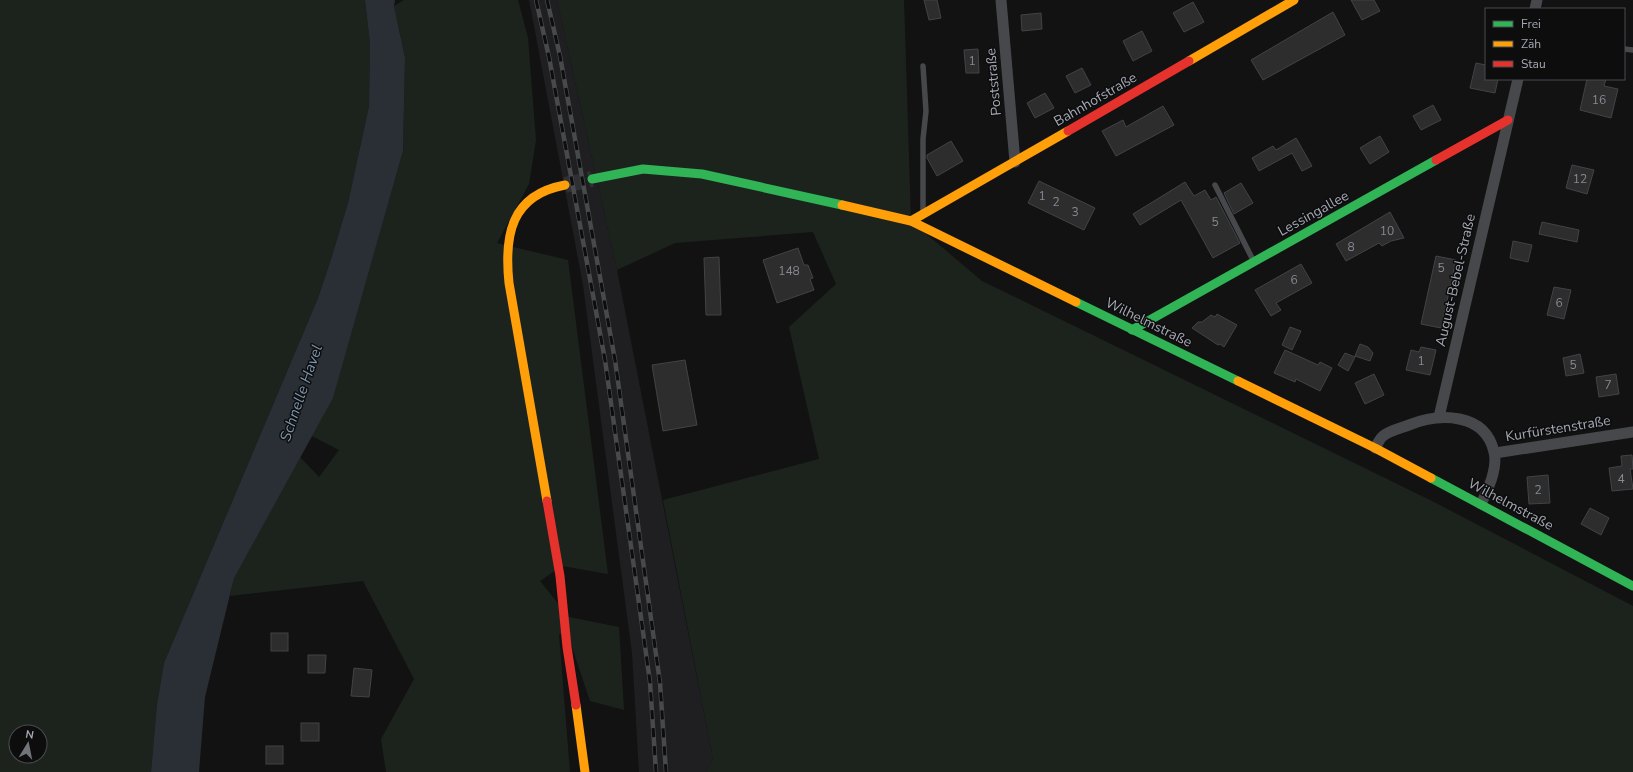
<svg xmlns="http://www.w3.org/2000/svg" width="1633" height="772" viewBox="0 0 1633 772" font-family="'Nunito Sans',sans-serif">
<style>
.built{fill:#1f1f21}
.green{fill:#1c231d;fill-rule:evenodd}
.water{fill:#292f35}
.building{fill:#2d2d2e;stroke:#424346}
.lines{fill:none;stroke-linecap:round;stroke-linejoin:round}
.secondary-tunnel{stroke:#2f3033;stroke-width:16;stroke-dasharray:16 8;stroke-linecap:butt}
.lane{stroke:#47484b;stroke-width:5.5}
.street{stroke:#47484b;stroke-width:11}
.fast{stroke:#30b455;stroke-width:9}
.slow{stroke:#ff9f0a;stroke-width:9}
.jam{stroke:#e5322d;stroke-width:9}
.rail-casing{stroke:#47494b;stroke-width:4.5}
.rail{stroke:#0d0d0e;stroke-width:3;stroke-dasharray:9;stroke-linecap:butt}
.labels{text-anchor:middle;stroke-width:3;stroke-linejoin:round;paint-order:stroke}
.number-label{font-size:12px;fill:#868992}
.street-label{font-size:14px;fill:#a4a8b3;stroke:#0d0d0e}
.water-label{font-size:15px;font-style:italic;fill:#7c94ad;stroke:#0d0d0e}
</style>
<rect width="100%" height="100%" fill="#121213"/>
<polygon class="built" points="529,0 557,0 617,270 713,759 706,772 639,772 632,653 583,285"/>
<g class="green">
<path d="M0,0H365L370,44L369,106L348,203L331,259L318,298L164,663L157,704L151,772H0ZM16,732H40V756H16Z"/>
<polygon points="404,0 518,0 528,38 536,140 529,184 497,243 568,260 608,574 562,566 540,581 569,617 619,627 624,710 590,701 568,635 559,634 570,772 386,772 381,739 414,679 363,581 230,596 234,577 300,457 319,477 339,450 312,436 333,397 403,151 405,58 394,6"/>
<polygon points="557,0 904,0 911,221 982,281 1434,502 1633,606 1633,772 706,772 713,759 663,500 819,459 789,327 836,284 813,232 675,243 617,270"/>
</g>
<polygon class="water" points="365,0 395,0 394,6 405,58 403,151 333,398 234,578 205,697 199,772 151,772 157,704 164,663 318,298 331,259 348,203 369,106 370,44"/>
<g class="building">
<polygon points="924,0 937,0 941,18 929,20"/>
<polygon points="1351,0 1374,0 1380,11 1362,20"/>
<polygon points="1193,2 1204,22 1184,32 1173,13"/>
<polygon points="1333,12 1345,35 1263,80 1251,60"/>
<polygon points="1041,13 1042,29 1022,31 1021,15"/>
<polygon points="1142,31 1152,51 1133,61 1123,41"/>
<polygon points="978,49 979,73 966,73 964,50"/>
<polygon points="1476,63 1486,65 1486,79 1498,79 1495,93 1470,88"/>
<polygon points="1082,68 1091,85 1075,93 1066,76"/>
<polygon points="1587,79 1606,79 1604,86 1618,89 1611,118 1580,110"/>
<polygon points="1045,93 1054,108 1035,118 1027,103"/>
<polygon points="1433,105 1441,120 1421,130 1413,116"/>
<polygon points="1163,106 1174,125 1116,156 1102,131 1123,120 1126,127"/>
<polygon points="1380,136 1389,152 1370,164 1360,148"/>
<polygon points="1296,138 1312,166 1302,171 1292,153 1259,171 1252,158 1273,146 1276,150"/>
<polygon points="951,141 963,161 937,176 927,158 927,155"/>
<polygon points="1572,165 1594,170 1587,194 1566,188"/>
<polygon points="1039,181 1095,208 1084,230 1028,203"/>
<polygon points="1185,182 1194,196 1205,190 1211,200 1216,197 1240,243 1213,258 1181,200 1140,225 1133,214"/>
<polygon points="1241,183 1253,203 1234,214 1224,193"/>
<polygon points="1390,212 1404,238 1391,241 1382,246 1379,243 1346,261 1336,244"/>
<polygon points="1542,222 1579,230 1577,242 1539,234"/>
<polygon points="1513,241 1532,245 1528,262 1510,258"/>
<polygon points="798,248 804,265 808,265 813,278 810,279 814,290 777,303 763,260"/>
<polygon points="1436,256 1456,260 1441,328 1421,324"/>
<polygon points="719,257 721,315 706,315 704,258"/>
<polygon points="1301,264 1312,283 1276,303 1281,310 1271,316 1255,290"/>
<polygon points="1554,287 1571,290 1564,319 1547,315"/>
<polygon points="1217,314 1237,325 1224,347 1220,344 1218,345 1192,328 1198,322 1202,322 1211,315 1215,317"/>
<polygon points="1290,327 1301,331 1292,350 1282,345"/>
<polygon points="1360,344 1368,347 1373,353 1370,361 1355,356"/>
<polygon points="1421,347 1436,350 1430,375 1406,370 1411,350 1419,352"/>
<polygon points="1285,350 1318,365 1320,362 1332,368 1320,391 1296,379 1295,382 1274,373"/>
<polygon points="1345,353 1355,357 1348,371 1338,365"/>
<polygon points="1580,354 1584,373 1566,376 1563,358"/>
<polygon points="685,360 697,425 663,431 652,365"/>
<polygon points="1374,374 1384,395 1365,404 1355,383"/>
<polygon points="1616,374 1619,394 1599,397 1596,377"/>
<polygon points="1632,455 1633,469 1630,469 1633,489 1612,491 1609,468 1622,466 1621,456"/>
<polygon points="1548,475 1550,503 1529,504 1527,477"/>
<polygon points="1590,508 1609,518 1601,535 1581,524"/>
<rect x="271" y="633" width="17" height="18"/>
<polygon points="308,655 326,655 325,673 308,673"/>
<polygon points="354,668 372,670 369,697 351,696"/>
<rect x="301" y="723" width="18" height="18"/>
<rect x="266" y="746" width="17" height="18"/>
</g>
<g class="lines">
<polyline class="secondary-tunnel" points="565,185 592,179"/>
<g class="lane">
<polyline points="1624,49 1633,50"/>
<polyline points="923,66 926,111 923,139 923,212"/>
<polyline points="1215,185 1253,260"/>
</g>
<g class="street">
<polyline points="1001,0 1015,162"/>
<polyline points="1535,9 1537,0"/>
<polyline points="1439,417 1518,79"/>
<path d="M1375,448C1377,445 1380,438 1383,436C1389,431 1401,428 1409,425C1439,413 1485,412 1494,452C1498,467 1488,491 1481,504"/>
<polyline points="1495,453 1633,432"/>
</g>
<g class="fast">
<polyline points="592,179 643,169 702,174 842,205"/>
<polyline points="1076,302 1238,381"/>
<polyline points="1132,330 1436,160"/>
<polyline points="1431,478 1633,586"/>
</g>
<g class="slow">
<polyline points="1189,61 1294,0"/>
<polyline points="842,205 911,221 1076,302"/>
<polyline points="911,221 1068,131"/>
<polyline points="1238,381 1375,448 1431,478"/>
<path d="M547,501L509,283C504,235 511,195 565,185"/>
<polyline points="576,705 585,772"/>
</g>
<g class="jam">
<polyline points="1068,131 1189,61"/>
<polyline points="1436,160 1508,120"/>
<polyline points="547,501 560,576 567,647 576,705"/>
</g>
<g class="rail-casing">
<g id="rail">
<polyline points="536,0 549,57 605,360 650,682 656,772"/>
<polyline points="547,0 560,56 615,360 660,683 666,772"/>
</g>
</g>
<use href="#rail" class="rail"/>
</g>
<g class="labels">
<g class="number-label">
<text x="972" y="65">1</text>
<text x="1599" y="104">16</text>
<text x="1580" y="183">12</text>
<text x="1042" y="200">1</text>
<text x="1056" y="206">2</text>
<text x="1075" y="216">3</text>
<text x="1215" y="226">5</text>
<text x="1387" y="235">10</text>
<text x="1351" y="251">8</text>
<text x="1441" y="272">5</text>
<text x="789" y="275">148</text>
<text x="1294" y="284">6</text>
<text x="1559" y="307">6</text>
<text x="1421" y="365">1</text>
<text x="1573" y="369">5</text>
<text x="1608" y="389">7</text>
<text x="1621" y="483">4</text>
<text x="1538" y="494">2</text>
</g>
<g class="street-label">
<text transform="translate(993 82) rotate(-95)" y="5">Poststraße</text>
<text transform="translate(1095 99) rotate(-30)" y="5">Bahnhofstraße</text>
<text transform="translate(1313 213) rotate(-29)" y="5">Lessingallee</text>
<text transform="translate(1455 280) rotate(-77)" y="5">August-Bebel-Straße</text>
<text transform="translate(1149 322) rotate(26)" y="5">Wilhelmstraße</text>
<text transform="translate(1558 428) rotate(-9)" y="5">Kurfürstenstraße</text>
<text transform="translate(1511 504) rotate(28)" y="5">Wilhelmstraße</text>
</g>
<g class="water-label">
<text transform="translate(301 393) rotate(-71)" y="5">Schnelle Havel</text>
</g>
</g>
<rect x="1485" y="8" width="140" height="72" fill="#0d0d0e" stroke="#494b50"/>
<rect x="1493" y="21" width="20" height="6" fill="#30b455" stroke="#494b50"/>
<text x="1521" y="28" font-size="12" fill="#a4a8b3">Frei</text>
<rect x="1493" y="41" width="20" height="6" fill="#ff9f0a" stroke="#494b50"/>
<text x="1521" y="48" font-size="12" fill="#a4a8b3">Zäh</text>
<rect x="1493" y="61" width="20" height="6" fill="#e5322d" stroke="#494b50"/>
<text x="1521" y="68" font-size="12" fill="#a4a8b3">Stau</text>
<g transform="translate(28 744) rotate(10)"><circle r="19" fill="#0d0d0e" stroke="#494b50"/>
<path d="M0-3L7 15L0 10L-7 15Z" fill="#71747b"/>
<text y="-6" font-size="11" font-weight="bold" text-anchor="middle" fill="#a4a8b3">N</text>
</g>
</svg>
